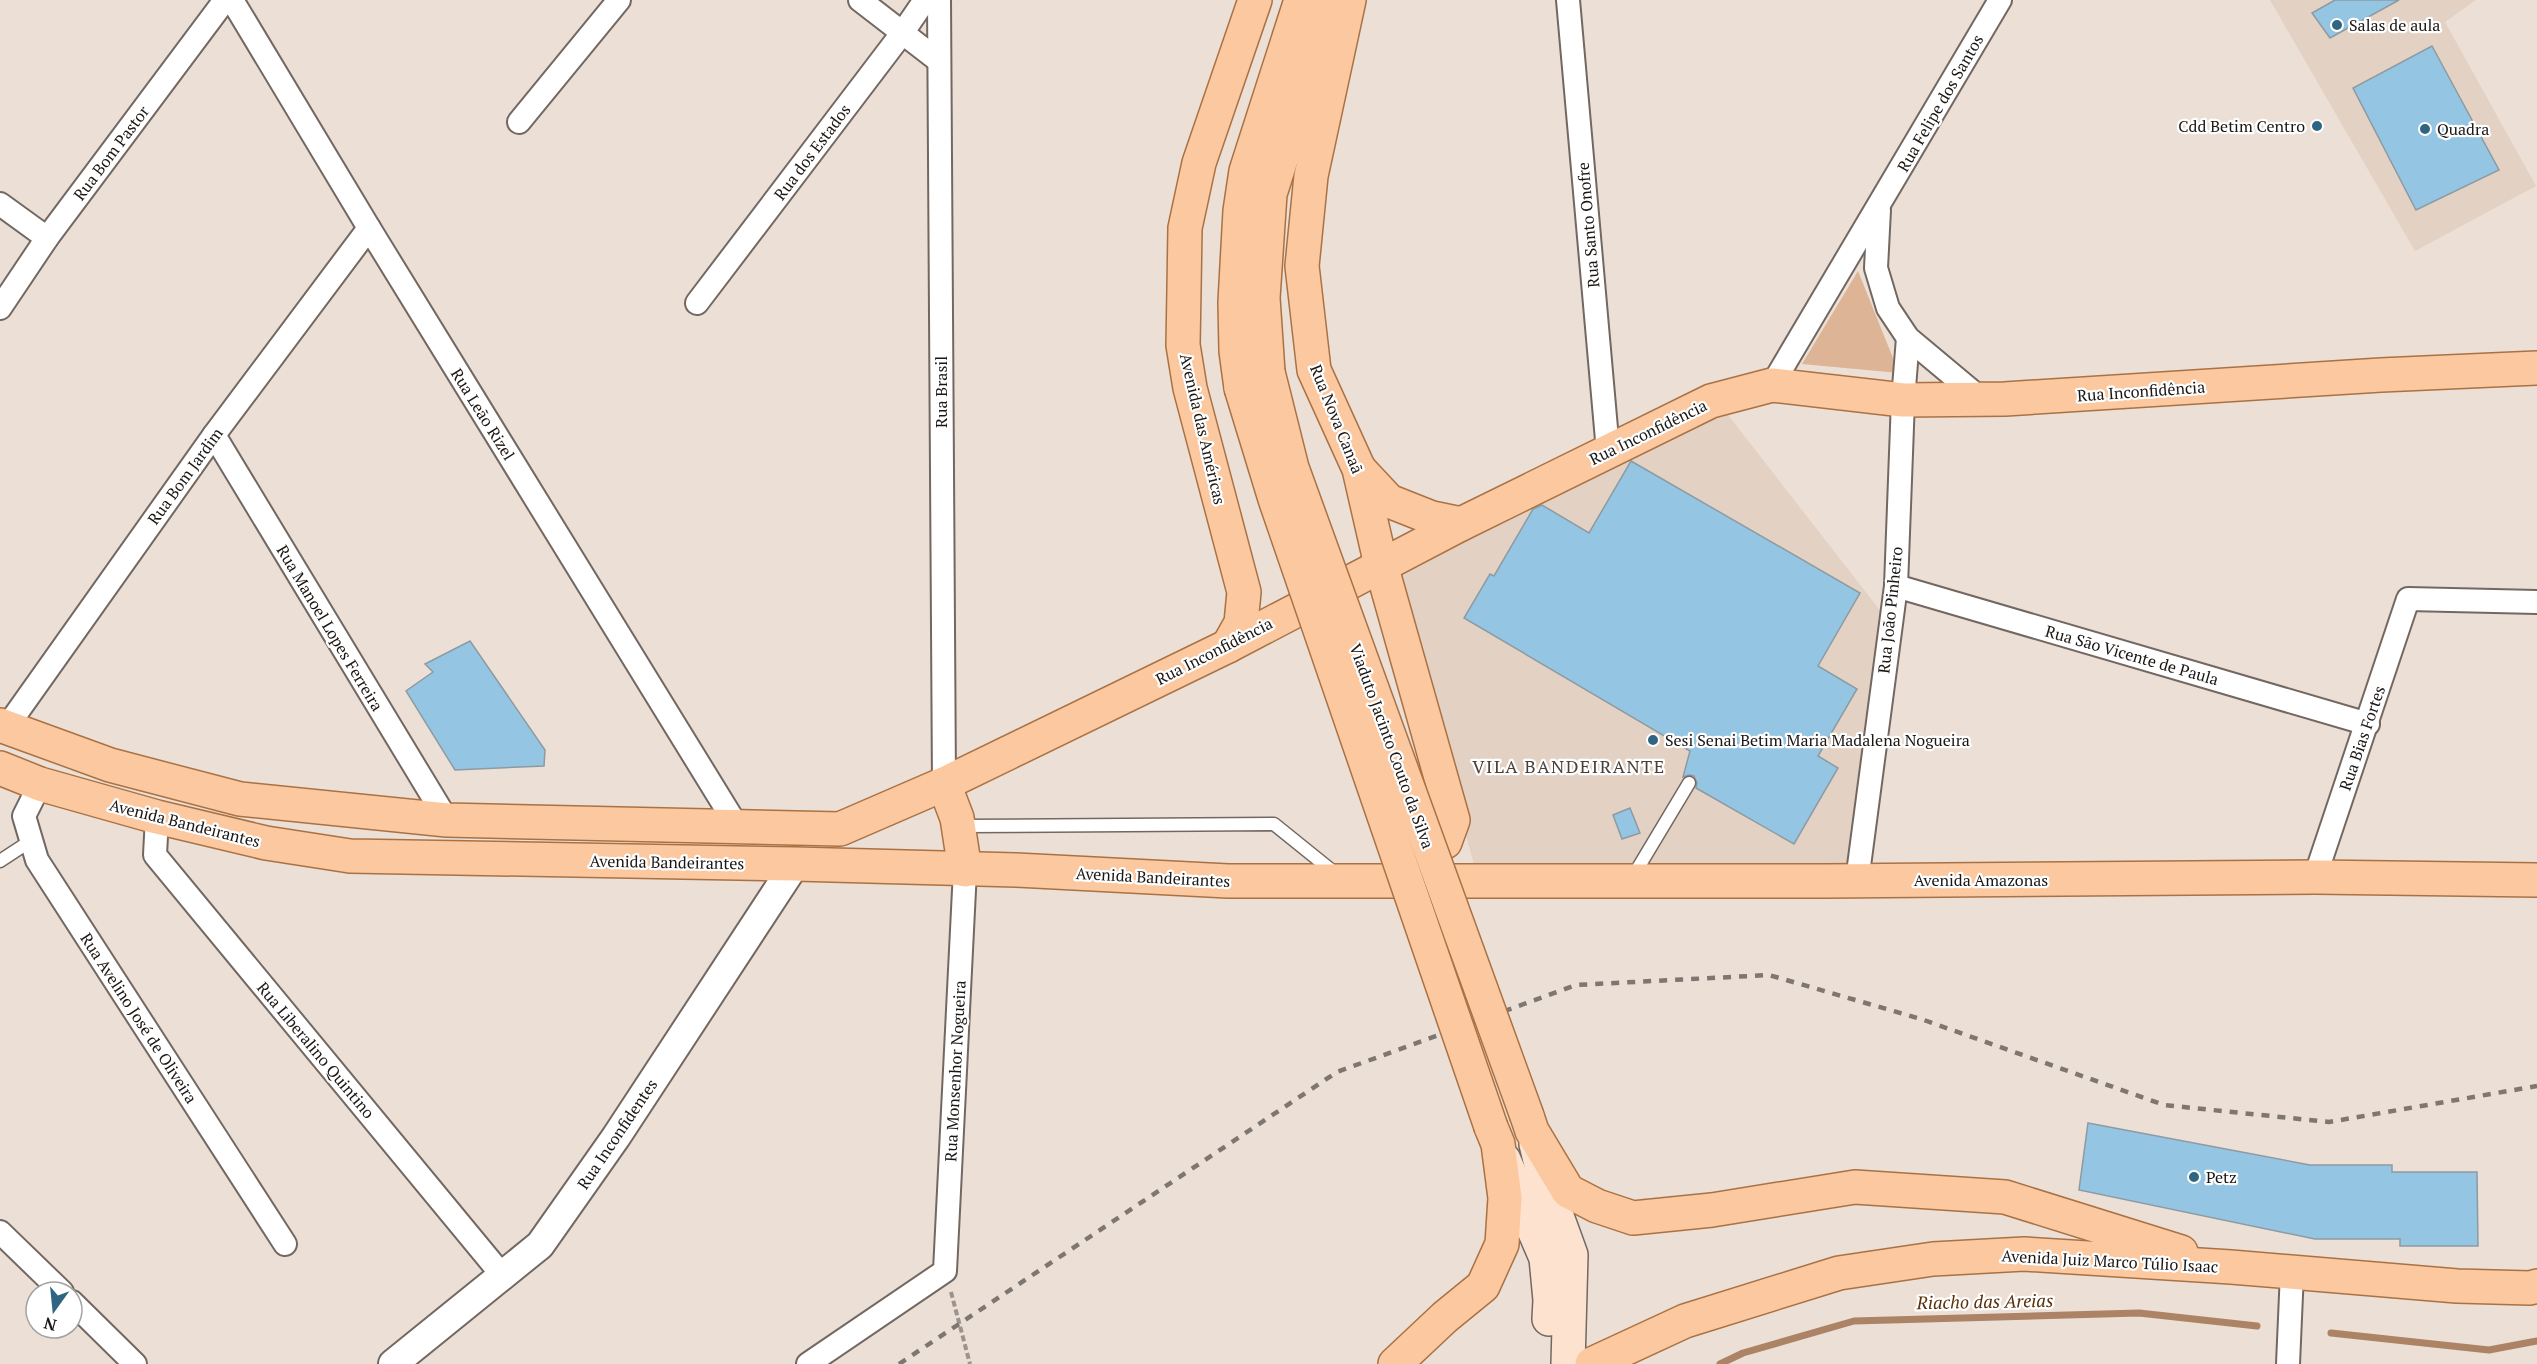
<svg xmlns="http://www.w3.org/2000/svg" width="2537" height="1364" viewBox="0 0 2537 1364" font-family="'PT Serif',serif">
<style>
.built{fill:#e3d1c3}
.green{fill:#ddb496}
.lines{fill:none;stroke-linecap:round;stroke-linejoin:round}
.stream{stroke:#ac8365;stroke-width:7}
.building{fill:#94c6e3;stroke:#8e9aa2;stroke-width:1.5}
.service-casing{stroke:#736861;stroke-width:15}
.minor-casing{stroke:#736861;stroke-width:26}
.tertiary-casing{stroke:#736861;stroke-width:32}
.secondary-casing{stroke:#736861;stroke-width:36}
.primary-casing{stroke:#aa7244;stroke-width:36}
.path{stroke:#9c938c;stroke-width:4;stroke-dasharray:6 3;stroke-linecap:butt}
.service{stroke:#fff;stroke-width:12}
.minor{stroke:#fff;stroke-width:22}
.tertiary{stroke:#fff;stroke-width:28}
.secondary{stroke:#fde3cf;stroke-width:33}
.primary{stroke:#fbc89f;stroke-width:33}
.rail{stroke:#7e7670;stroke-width:4.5;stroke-dasharray:8 8;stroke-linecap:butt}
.primary-bridge-casing{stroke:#aa7244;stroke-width:36;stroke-linecap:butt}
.primary-bridge{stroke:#fbc89f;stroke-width:33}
.poi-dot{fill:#306581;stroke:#fff;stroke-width:2}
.labels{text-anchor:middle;stroke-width:4.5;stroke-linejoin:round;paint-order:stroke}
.poi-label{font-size:16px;fill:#1a1613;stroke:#fff;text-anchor:start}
.street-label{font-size:16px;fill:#1a1613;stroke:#fff}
.neighbourhood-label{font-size:18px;letter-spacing:1.5px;fill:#4a4039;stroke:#fff}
.water-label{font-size:18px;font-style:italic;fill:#593009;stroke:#fff}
</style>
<rect width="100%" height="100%" fill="#ebdfd6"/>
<g class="built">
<polygon points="2270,0 2476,0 2445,22 2536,186 2415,251"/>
<polygon points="1725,411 1882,613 1850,869 1475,868 1393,566"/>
</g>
<polygon class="green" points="1858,271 1899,373 1802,364"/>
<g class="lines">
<g class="stream">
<polyline points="2331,1333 2489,1350 2537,1341"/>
<polyline points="1720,1364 1743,1353 1854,1321 2139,1313 2257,1326"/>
</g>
</g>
<g class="building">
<polygon points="2335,0 2399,0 2330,38 2312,13"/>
<polygon points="2432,46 2499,170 2416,210 2353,88"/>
<polygon points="1631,461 1860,593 1818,666 1857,689 1818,756 1838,768 1794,844 1696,788 1697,783 1694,776 1689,775 1683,777 1690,751 1464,618 1490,574 1494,576 1533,509 1542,505 1589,533"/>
<polygon points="470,641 545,750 544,766 455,770 406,691 433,672 425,664"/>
<polygon points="1630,808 1640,833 1622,839 1613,815"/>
<polygon points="2088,1123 2310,1165 2392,1165 2392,1172 2477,1172 2478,1246 2400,1246 2400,1239 2315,1239 2079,1190"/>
</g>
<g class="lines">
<g class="service-casing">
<g id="service">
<polyline points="960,826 1274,824 1336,874"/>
<polyline points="0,861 32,840"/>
<polyline points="1632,878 1689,783"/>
</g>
</g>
<g class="minor-casing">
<g id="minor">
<polyline points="232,0 369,228 737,826"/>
<polyline points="860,0 939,61"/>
<polyline points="939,0 944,784"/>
<polyline points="1568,0 1608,451"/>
<polyline points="519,122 619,0"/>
<polyline points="0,204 47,238"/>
<polyline points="1879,210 1876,268 1888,308 1908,338 1981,399"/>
<polyline points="697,303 903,32 925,0"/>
<polyline points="0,308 47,238 225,0"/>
<polyline points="1772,385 2000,0"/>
<polyline points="214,435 447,820"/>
<polyline points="1896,586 2368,724"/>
<polyline points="6,728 214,435 369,228"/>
<polyline points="40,784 24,816 37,860 285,1244"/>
<polyline points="157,817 155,855 502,1275"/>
<polyline points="2315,877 2408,599 2537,602"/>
<polyline points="1857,881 1896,586 1903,400 1908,338"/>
<polyline points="0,1232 62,1292"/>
<polyline points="72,1302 135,1364"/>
<polyline points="808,1364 945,1271 965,870"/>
<polyline points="2288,1364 2292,1272"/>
</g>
</g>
<g class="tertiary-casing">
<polyline id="tertiary" points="393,1364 540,1245 616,1137 795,864"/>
</g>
<g class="secondary-casing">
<g id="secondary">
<polyline points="1536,1144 1547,1189 1571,1255 1568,1364"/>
<polyline points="1504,1160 1546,1258 1550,1300 1549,1319"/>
</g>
</g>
<g class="primary-casing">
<g id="primary">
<polyline points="1349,0 1311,176 1302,266 1314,370 1359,469 1381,565 1453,820 1445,842 1404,862"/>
<polyline points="1268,372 1263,298 1270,194 1328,12"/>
<polyline points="1241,388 1236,351 1235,302 1240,211 1246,171 1301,0"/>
<polyline points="1360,470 1389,501 1432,518 1461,524"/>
<polyline points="1228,646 1241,623 1244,592 1190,388 1183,345 1184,289 1185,228 1199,163 1255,0"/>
<polyline points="0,725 110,765 240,799 447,820 840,829 944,784 1228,646 1461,524 1711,401 1772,385 1903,400 2005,399 2381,375 2537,368"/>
<polyline points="0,768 40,784 157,817 266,843 350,856 795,864 1016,870 1228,881 1826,881 2315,877 2537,880"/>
<polyline points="944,784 957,818 965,870"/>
<polyline points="1527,1116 1532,1131 1568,1191 1597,1206 1633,1218 1712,1210 1855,1187 2005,1197 2181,1252"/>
<polyline points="1395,1364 1445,1317 1483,1286 1502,1244 1505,1198 1498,1144 1491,1127"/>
<polyline points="1592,1364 1685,1321 1839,1273 1933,1259 2024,1254 2231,1267 2457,1286 2530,1288 2537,1286"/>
</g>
</g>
<polyline class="path" points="951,1292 970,1364"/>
<use href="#service" class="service"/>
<use href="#minor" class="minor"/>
<use href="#tertiary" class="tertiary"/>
<use href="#secondary" class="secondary"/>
<use href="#primary" class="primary"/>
<polyline class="rail" points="899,1364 1337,1072 1576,985 1769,975 1921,1019 2164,1105 2329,1122 2537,1086"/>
<g class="primary-bridge-casing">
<g id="primary-bridge">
<polyline points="1268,372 1292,468 1527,1116"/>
<polyline points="1241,388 1275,499 1491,1127"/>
</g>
</g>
<use href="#primary-bridge" class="primary-bridge"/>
</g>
<g class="poi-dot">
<circle cx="2337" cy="25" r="6"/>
<circle cx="2317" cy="126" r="6"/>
<circle cx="2425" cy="129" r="6"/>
<circle cx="1653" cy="740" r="6"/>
<circle cx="2194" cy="1177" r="6"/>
</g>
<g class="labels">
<g class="poi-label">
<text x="2349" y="31">Salas de aula</text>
<text x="2305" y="132" text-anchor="end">Cdd Betim Centro</text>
<text x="2437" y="135">Quadra</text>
<text x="1665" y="746">Sesi Senai Betim Maria Madalena Nogueira</text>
<text x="2206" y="1183">Petz</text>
</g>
<g class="street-label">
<text transform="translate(1940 103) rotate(-60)" y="6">Rua Felipe dos Santos</text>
<text transform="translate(812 152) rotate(-53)" y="6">Rua dos Estados</text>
<text transform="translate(111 153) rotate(-53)" y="6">Rua Bom Pastor</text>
<text transform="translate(1588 225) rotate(-95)" y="6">Rua Santo Onofre</text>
<text transform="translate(2141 391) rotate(-4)" y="6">Rua Inconfidência</text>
<text transform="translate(941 392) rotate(-90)" y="6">Rua Brasil</text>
<text transform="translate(483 414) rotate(58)" y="6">Rua Leão Rizel</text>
<text transform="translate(1337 419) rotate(68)" y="6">Rua Nova Canaã</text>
<text transform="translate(1203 429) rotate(77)" y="6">Avenida das Américas</text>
<text transform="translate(1648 432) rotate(-26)" y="6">Rua Inconfidência</text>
<text transform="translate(185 476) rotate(-54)" y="6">Rua Bom Jardim</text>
<text transform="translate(1890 610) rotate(-84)" y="6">Rua João Pinheiro</text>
<text transform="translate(330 628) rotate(59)" y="6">Rua Manoel Lopes Ferreira</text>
<text transform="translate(1214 651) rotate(-27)" y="6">Rua Inconfidência</text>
<text transform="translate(2132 655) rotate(16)" y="6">Rua São Vicente de Paula</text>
<text transform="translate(2362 738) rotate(-71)" y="6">Rua Bias Fortes</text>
<text transform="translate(1392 746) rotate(70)" y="6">Viaduto Jacinto Couto da Silva</text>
<text transform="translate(185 823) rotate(14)" y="6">Avenida Bandeirantes</text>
<text transform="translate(667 862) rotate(1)" y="6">Avenida Bandeirantes</text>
<text transform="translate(1153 877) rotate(3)" y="6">Avenida Bandeirantes</text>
<text x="1981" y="886">Avenida Amazonas</text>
<text transform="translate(139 1018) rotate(57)" y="6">Rua Avelino José de Oliveira</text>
<text transform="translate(316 1050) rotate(50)" y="6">Rua Liberalino Quintino</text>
<text transform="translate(955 1071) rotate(-87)" y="6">Rua Monsenhor Nogueira</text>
<text transform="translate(617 1134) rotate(-56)" y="6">Rua Inconfidentes</text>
<text transform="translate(2110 1261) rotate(3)" y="6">Avenida Juiz Marco Túlio Isaac</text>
</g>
<g class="neighbourhood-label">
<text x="1569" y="773">VILA BANDEIRANTE</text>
</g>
<g class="water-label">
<text transform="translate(1985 1302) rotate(-1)" y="6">Riacho das Areias</text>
</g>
</g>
<g transform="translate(54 1310) rotate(195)"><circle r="28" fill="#ffffff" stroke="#a3a2a1" stroke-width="1.5"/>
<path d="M0-4.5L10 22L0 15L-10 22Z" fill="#306581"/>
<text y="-9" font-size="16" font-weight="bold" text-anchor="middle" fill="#1a1613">N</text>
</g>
</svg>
